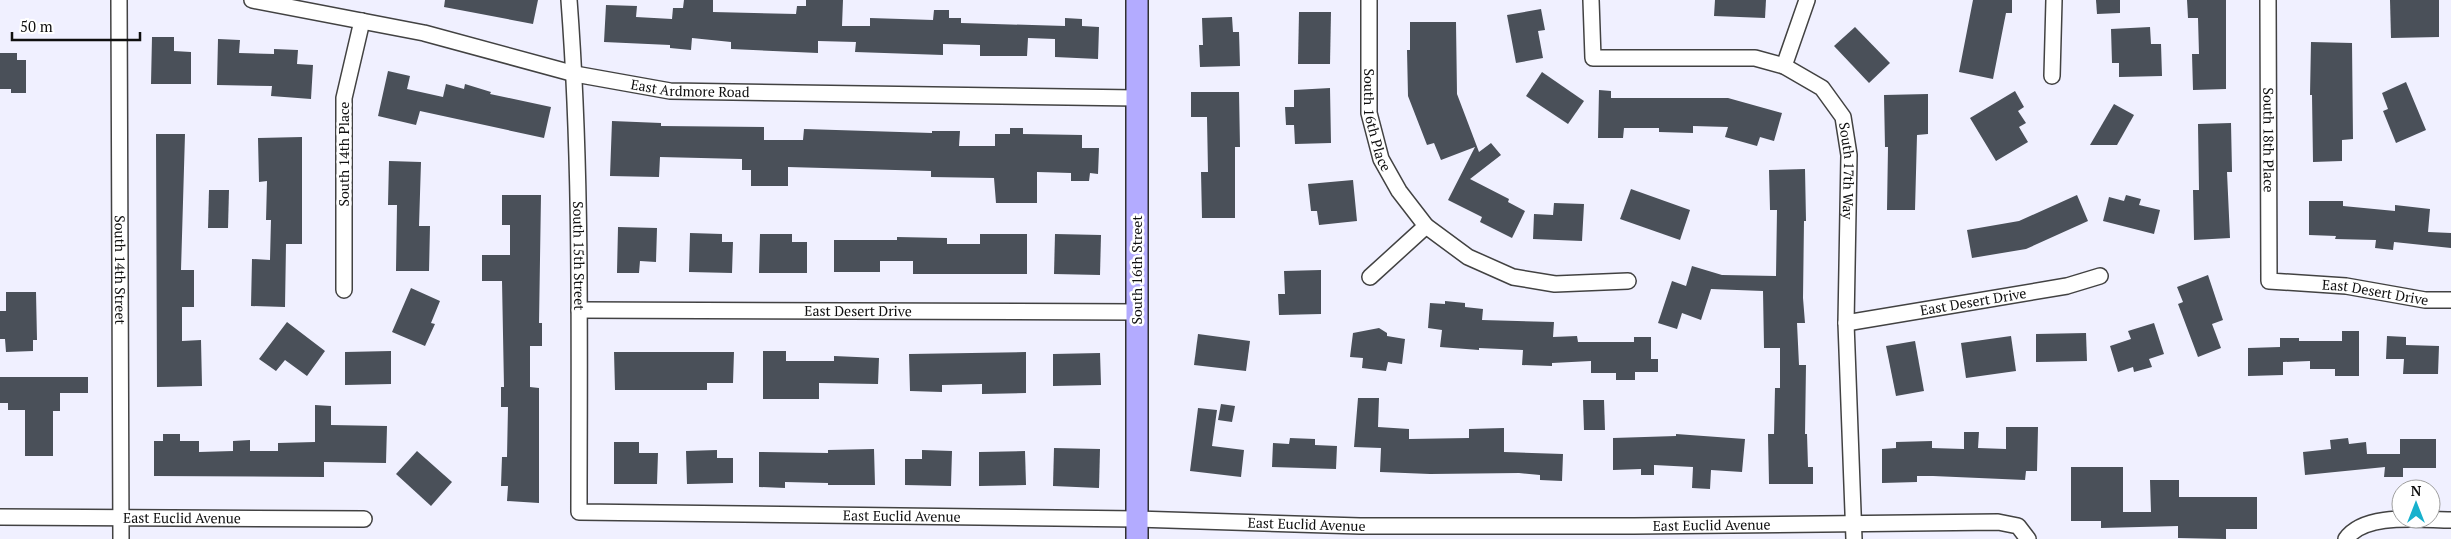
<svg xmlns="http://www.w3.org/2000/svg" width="2451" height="539" viewBox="0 0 2451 539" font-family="'PT Serif',serif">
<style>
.building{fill:#4a5059}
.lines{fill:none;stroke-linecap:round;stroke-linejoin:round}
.minor-casing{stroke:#424242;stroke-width:18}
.secondary-casing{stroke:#313131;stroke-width:24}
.minor{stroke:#fff;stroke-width:15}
.secondary{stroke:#b3abff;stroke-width:21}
.labels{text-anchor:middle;stroke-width:5;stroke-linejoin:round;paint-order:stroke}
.street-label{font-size:14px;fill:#0f0f0f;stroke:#fff}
</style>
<rect width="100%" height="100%" fill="#f0f0ff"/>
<g class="building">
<polygon points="445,0 538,0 533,24 444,7"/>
<polygon points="684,0 713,0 713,12 796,14 797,6 806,6 806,0 843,0 842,26 870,26 870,18 933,20 934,10 949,10 949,18 961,18 961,23 1065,26 1065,18 1082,19 1082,26 1099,27 1098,59 1055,57 1055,39 1028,38 1027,56 980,56 980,45 943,44 943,55 855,52 856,42 818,41 818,53 731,49 731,42 692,38 691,50 670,48 670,45 604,42 606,5 637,6 636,17 672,19 673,8 683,8"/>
<polygon points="1715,0 1766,0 1765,18 1714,16"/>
<polygon points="1973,0 2012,0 2012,13 2006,13 1993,79 1959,72"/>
<polygon points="2096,0 2120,0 2120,13 2097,14"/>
<polygon points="2187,0 2226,0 2226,89 2193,90 2192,54 2199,54 2198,18 2188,18"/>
<polygon points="2390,0 2439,0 2439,37 2391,38"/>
<polygon points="1541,9 1545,30 1538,31 1543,58 1516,63 1507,15"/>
<polygon points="1299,12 1331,12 1330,64 1298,64"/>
<polygon points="1232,17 1233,32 1239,32 1240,66 1200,67 1199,45 1203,45 1202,18"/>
<polygon points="1410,22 1456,22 1457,94 1479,152 1491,143 1501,155 1470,179 1509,199 1508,202 1525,211 1512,238 1480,222 1482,217 1448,200 1475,147 1441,160 1434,143 1427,145 1408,96 1407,50 1410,50"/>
<polygon points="1855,27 1890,63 1869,83 1834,46"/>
<polygon points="2150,27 2151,44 2161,44 2162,76 2119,77 2119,63 2112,63 2111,29"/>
<polygon points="152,37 174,37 174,51 191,52 191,84 151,84"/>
<polygon points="218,39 240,40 239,53 274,54 274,49 298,50 297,64 313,65 311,99 271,96 272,86 217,85"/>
<polygon points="2311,42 2352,43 2353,139 2342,140 2342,161 2313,162 2312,95 2310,95"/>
<polygon points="0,53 17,53 17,60 26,60 26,93 11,93 11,89 0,89"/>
<polygon points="388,71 410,76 407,89 443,97 446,84 464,89 465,84 491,92 490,94 551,107 544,138 420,111 416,125 378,116"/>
<polygon points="1542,72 1584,101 1568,124 1526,96"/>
<polygon points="2406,82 2426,130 2396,143 2383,111 2388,109 2382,93"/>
<polygon points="1330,88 1331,143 1295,144 1294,125 1286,125 1285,107 1294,107 1294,90"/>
<polygon points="1599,90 1611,91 1611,98 1728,98 1782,113 1774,141 1760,137 1757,146 1725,137 1728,127 1693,126 1693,133 1659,132 1659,128 1624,128 1623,138 1598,138"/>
<polygon points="2015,91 2024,107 2018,111 2026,123 2019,127 2028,142 1996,161 1970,118"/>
<polygon points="1191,92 1239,92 1240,147 1235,147 1235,218 1202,218 1201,172 1208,172 1207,117 1191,117"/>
<polygon points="1928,94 1928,134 1917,135 1915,210 1887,210 1888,147 1885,147 1884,95"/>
<polygon points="2114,104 2134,115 2117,145 2090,145"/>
<polygon points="612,121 661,123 661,126 764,127 764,140 803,140 804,129 932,133 932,131 960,131 959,146 995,146 995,134 1010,134 1010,128 1023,128 1023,134 1082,135 1082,148 1099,148 1098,174 1090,173 1089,181 1071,181 1071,173 1037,172 1037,203 996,203 994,178 931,177 931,171 788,167 788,186 751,186 751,170 742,170 742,159 660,157 659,177 610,176"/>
<polygon points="2231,123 2232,172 2227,172 2230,238 2194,240 2193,190 2199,190 2198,124"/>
<polygon points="156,134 185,134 181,270 194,270 194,307 182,307 182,341 201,340 202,386 157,387"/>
<polygon points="302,137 302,244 286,244 285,307 251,306 252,259 270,260 271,220 266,220 267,181 259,182 258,138"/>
<polygon points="389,161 421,162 419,226 430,226 429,271 396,271 397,205 388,205"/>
<polygon points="1805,169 1806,221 1804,221 1803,298 1805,323 1797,323 1799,365 1806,365 1805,434 1807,434 1808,467 1813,467 1813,484 1769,484 1768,434 1774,434 1775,388 1780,388 1780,348 1764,348 1763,291 1711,289 1701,320 1682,313 1677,329 1658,323 1672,281 1686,286 1692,266 1722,275 1776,276 1777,210 1770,210 1769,170"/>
<polygon points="1353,180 1357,221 1319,225 1317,211 1311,211 1308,184"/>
<polygon points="1631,189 1690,210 1680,240 1620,219"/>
<polygon points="209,190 229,190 228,228 208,228"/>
<polygon points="502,195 541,195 539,323 542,323 542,346 530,346 530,387 539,388 539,503 507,501 508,486 501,486 502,457 507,457 508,407 501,407 501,387 504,387 502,281 482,281 482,255 510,255 510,225 502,225"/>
<polygon points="2077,195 2088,221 2026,249 1972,258 1967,230 2019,221"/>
<polygon points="2126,195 2141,199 2139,205 2160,210 2154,234 2103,221 2109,197 2124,201"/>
<polygon points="2309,201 2343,201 2343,206 2395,211 2395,205 2430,209 2428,232 2451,233 2451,248 2394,242 2393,250 2375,248 2376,240 2335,239 2336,236 2309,235"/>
<polygon points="1554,203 1584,204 1582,241 1533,239 1534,214 1553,215"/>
<polygon points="618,227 657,228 656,262 640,261 639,273 617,273"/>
<polygon points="690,233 722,234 722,242 733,242 732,273 689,272"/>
<polygon points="760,234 792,234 792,242 807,242 807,273 759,273"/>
<polygon points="980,234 1027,234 1027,274 913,274 913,261 880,261 880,272 834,272 834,240 897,240 897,237 947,238 947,244 980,244"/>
<polygon points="1055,234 1101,235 1100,275 1054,274"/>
<polygon points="1321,270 1321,314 1279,315 1278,294 1285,294 1284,271"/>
<polygon points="2208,275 2223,320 2212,324 2221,348 2198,357 2178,304 2183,302 2177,287"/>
<polygon points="411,288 440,301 431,323 435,324 425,346 392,332"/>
<polygon points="6,292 36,292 37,340 33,340 33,351 6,352 5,339 0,339 0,311 6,311"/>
<polygon points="1445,301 1465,303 1465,307 1483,309 1482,320 1554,322 1553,337 1577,336 1578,342 1634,342 1634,337 1651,337 1651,359 1658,359 1658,372 1635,372 1635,380 1616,380 1616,373 1591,373 1591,361 1552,363 1552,366 1522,365 1523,350 1479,348 1479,350 1440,347 1442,330 1428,328 1430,303 1445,304"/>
<polygon points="287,322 325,351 307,376 285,360 276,371 259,359"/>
<polygon points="2154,323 2164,354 2149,359 2152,367 2134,372 2133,367 2118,372 2110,346 2131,339 2128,331"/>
<polygon points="1379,328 1387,333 1387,336 1405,339 1402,364 1388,362 1386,371 1362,368 1363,358 1350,357 1353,333"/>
<polygon points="2342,331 2359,331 2359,376 2335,376 2335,369 2310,369 2310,361 2283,362 2283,375 2248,376 2248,348 2280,347 2280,338 2299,338 2299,341 2342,341"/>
<polygon points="2086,333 2087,361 2036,362 2036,334"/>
<polygon points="1198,334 1250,341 1246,371 1194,365"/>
<polygon points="2011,336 2016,371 1966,378 1961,343"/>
<polygon points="2387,336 2406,337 2406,345 2439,346 2438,374 2403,374 2404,359 2386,359"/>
<polygon points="1915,341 1924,391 1896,396 1886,346"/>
<polygon points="391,351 391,384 345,385 345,352"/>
<polygon points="763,351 786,351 786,361 834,361 834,356 879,358 878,384 819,383 819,399 763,399"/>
<polygon points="614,352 734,352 733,383 707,383 707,390 615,390"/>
<polygon points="1026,352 1026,393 982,394 982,384 942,385 942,392 910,391 909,354"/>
<polygon points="1100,353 1101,385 1053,386 1053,354"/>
<polygon points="0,377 88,377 88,393 60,393 60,411 53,411 53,456 25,456 25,410 8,410 8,403 0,403"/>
<polygon points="1358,398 1379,398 1378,427 1409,429 1409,439 1469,438 1469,429 1504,428 1504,452 1563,454 1562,481 1540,480 1540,475 1519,473 1430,474 1380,472 1381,448 1354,447"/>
<polygon points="1583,400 1604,400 1605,430 1584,430"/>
<polygon points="1221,404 1235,406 1232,422 1218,420"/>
<polygon points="315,405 331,406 331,425 387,426 386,463 324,462 324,477 154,476 154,441 163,441 163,434 180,434 180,441 199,441 199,452 233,451 233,441 250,440 250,451 278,451 278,443 315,442"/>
<polygon points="1198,408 1217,410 1212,446 1244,450 1241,477 1190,471"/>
<polygon points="2006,427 2038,427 2037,471 2026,471 2025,480 1933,476 1917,476 1917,482 1882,483 1882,449 1896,448 1896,442 1932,441 1932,448 1964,449 1964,432 1979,432 1978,448 2006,449"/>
<polygon points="1676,434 1745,439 1742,472 1711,470 1710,489 1692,488 1693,467 1654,465 1654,475 1641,475 1641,469 1613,470 1613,438 1676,436"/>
<polygon points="1290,438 1315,439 1315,445 1337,446 1336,469 1272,467 1273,443 1289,444"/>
<polygon points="2348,438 2349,444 2366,442 2367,454 2400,454 2400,439 2436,439 2436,468 2403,468 2403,477 2384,477 2385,467 2305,475 2303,452 2331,449 2330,440"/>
<polygon points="614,442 639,442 639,453 658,453 657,484 614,484"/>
<polygon points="1054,448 1100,449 1099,488 1053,486"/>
<polygon points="874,449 875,485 828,485 828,483 785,482 785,488 759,487 759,452 828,453 828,450"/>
<polygon points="717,450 717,458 733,458 733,483 687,484 686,451"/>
<polygon points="922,450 952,451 951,486 905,485 905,459 922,459"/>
<polygon points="417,451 452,482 431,506 396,474"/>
<polygon points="1025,451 1026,485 979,486 979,452"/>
<polygon points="2071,467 2123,467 2123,512 2151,512 2150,480 2179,480 2179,497 2257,497 2257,529 2226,529 2226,539 2178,538 2178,526 2101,528 2101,521 2071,521"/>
</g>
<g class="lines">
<g class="minor-casing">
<g id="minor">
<path id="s1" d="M119,0L121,539"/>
<path id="s2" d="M252,0L424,33L575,74L670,91L1136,98"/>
<path id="s3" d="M569,0C582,170 579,341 579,512L1136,519L1360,526H1634L1998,522L2018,526L2028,539"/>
<path id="s4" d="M1369,0V113L1381,159L1399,191L1426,226L1468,257L1513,277L1555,284L1628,281"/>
<path id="s5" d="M1591,0L1593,58H1755L1784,66L1822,88L1843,117L1849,155L1846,323L1854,539"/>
<path id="s6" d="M2268,0L2269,281L2346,286L2425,300H2451"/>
<polyline points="1784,66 1807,0"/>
<polyline points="2052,76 2054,0"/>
<polyline points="1370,277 1426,226"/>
<polyline points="344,290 344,98 362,21"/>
<path id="s7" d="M579,310L1137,312"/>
<path id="s8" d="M1846,323L2067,286L2100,276"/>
<path id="s9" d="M0,517L364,519"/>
<path d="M2346,539C2365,512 2421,520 2451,520"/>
</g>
</g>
<g class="secondary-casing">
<polyline id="secondary" points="1137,0 1137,539"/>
</g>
<use href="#minor" class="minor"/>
<use href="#secondary" class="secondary"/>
</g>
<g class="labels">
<g class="street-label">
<text dy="5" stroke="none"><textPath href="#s2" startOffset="448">East Ardmore Road</textPath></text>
<text dy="5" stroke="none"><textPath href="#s4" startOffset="121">South 16th Place</textPath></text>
<text dy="5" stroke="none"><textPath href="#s6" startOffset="140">South 18th Place</textPath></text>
<text transform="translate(344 154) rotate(-90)" y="5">South 14th Place</text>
<text dy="5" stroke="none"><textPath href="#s5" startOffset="384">South 17th Way</textPath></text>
<text dy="5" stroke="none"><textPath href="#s3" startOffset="256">South 15th Street</textPath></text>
<text dy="5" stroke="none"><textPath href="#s1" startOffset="270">South 14th Street</textPath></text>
<text transform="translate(1137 270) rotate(-90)" y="5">South 16th Street</text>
<text dy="5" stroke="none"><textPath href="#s6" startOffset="388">East Desert Drive</textPath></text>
<text dy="5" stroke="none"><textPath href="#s8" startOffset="129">East Desert Drive</textPath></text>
<text dy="5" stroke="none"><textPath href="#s7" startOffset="279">East Desert Drive</textPath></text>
<text dy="5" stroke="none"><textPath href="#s3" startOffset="835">East Euclid Avenue</textPath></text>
<text dy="5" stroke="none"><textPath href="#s9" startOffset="182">East Euclid Avenue</textPath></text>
<text dy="5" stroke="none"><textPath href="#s3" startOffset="1240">East Euclid Avenue</textPath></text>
<text dy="5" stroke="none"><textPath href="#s3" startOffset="1645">East Euclid Avenue</textPath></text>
</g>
</g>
<g transform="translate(2416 504)"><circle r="24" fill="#ffffff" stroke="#9f9f9f"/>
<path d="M0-4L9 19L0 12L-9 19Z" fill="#18b1cd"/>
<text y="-8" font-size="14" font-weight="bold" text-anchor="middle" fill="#0f0f0f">N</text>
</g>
<path d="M12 32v8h128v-8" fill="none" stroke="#0f0f0f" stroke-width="2.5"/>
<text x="20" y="32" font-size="15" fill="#0f0f0f" stroke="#ffffff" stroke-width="4" paint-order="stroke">50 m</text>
</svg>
